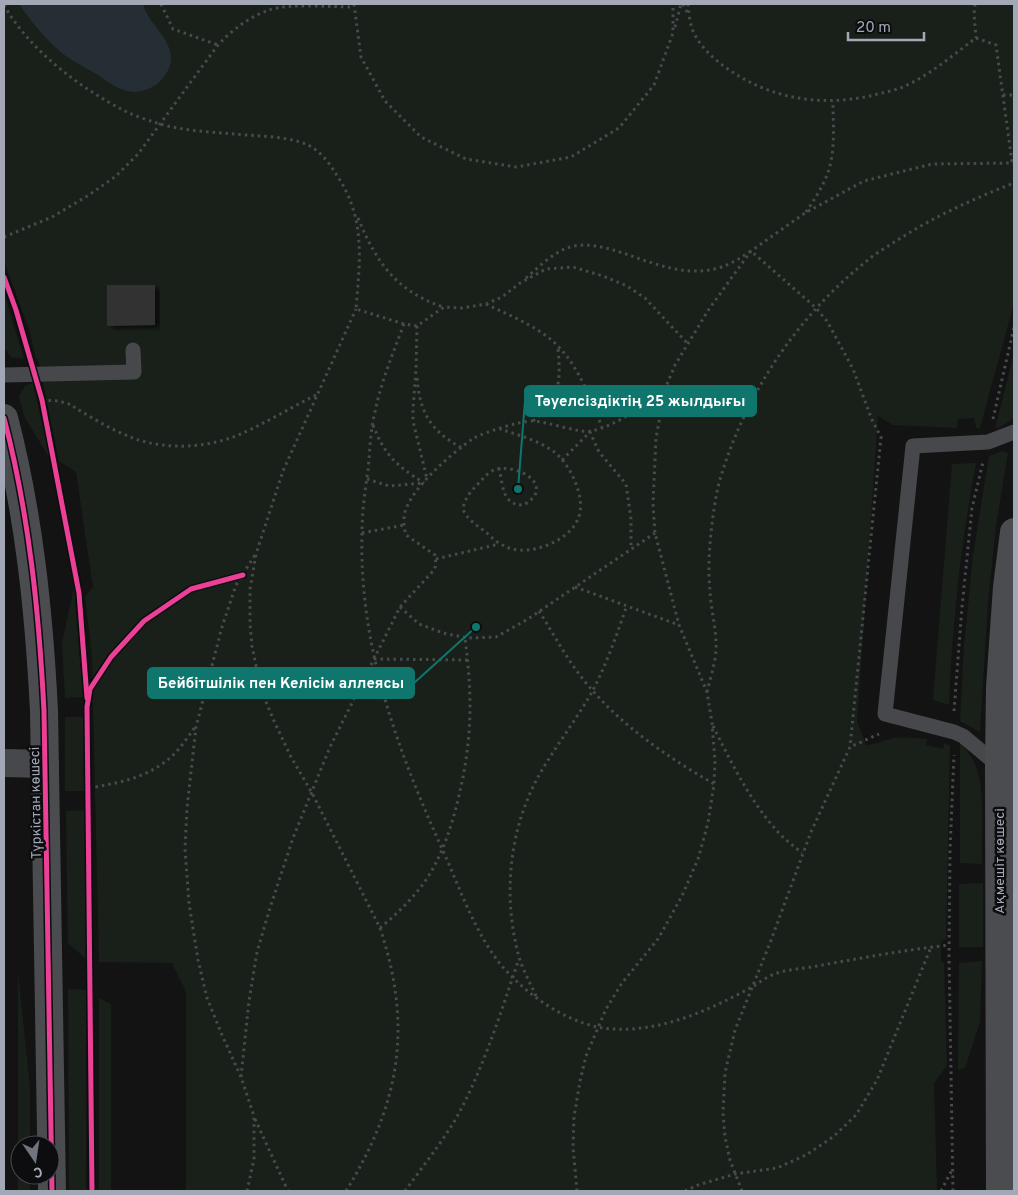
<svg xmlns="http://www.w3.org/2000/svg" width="1018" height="1195" viewBox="0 0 1018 1195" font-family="Overpass,sans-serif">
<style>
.green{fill:#19201a}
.water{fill:#262e35}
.building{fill:#313132;filter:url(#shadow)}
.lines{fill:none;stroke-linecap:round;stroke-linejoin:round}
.path{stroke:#484a4e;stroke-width:3;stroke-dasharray:2.5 4;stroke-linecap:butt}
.lane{stroke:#47484c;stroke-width:15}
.street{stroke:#47484c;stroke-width:28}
.secondary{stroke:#4b4c50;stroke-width:28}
.cycleway-casing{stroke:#0d0d0f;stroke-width:8}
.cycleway{stroke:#ea4096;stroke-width:5}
.labels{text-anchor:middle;stroke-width:5;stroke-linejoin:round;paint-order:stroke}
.street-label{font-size:14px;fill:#a2a8b5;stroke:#0d0d0f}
.leader{fill:none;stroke:#0f766e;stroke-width:2}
.callout-dot{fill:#0f766e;stroke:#0d0d0f;stroke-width:2}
.callout{fill:#0f766e;stroke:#0f766e;stroke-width:2}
.callout-label{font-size:15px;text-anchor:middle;font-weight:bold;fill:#fff}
</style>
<defs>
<filter id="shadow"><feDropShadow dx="5.5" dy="3" stdDeviation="2.5" flood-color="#0009"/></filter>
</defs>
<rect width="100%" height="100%" fill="#131313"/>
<g class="green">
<path d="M4,4H1014V303L980,428H976L974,418L958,419L957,428L893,425L878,416L857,721L866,745C876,745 884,740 894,738C905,737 916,738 927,739L926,745L943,749L944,743L950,746L946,940L941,941V962H944L947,1066L934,1083L937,1191H186V992L172,963L99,962L92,657L85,597L93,587L76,472L59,461L38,359H36L29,329L4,261Z"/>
<polygon points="4,293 24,359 11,357 4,348"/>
<polygon points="1014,353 1014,417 1007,423 995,429"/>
<polygon points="33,383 50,459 24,416 19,396 25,386"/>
<polygon points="1003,451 1008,453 996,526 988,601 980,732 960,721 964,646 973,555 989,456"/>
<path d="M976,463C961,543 952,624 949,705L933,700L952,464Z"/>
<polygon points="74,587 83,697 65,698 62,643"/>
<polygon points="65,717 83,717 84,791 65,791"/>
<path d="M960,742C968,752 975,761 978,773C985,796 981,838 982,864L960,863Z"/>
<polygon points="86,810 87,960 68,943 66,811"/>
<polygon points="983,883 983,947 959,947 959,884"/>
<polygon points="982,961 980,1022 965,1068 958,1070 959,963"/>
<polygon points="18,973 30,1088 30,1145 20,1145 20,1175 30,1175 30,1191 18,1191"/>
<polygon points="68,989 86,990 86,1191 69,1191"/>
<polygon points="99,998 111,1004 111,1191 99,1191"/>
</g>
<path class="water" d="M19,4H143C148,24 170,36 171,58C171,68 165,77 157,84C150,89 137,94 128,91C117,89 107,81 98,75C86,68 72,61 62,53C45,39 31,21 19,4Z"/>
<polygon class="building" points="107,285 155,285 155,325 107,326"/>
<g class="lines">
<g class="path">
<polyline points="161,4 173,29 218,45"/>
<polyline points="354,4 361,57 385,101 421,137 466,159 516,167 571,157 619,128 654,85 673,33 673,4"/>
<polyline points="683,4 688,14"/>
<path d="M688,4C689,15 690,27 696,37C703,49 714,59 725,67C768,98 818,107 870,96C881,93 893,91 903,87C930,75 953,55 976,38L996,45L1012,162"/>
<polyline points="975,4 974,14 976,38"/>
<path d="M4,5C29,50 80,88 125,111C135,116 147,120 157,123C183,131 210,132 236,134C259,137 299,135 317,151C325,157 331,166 336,174C366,218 360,259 356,309L404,324L417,326L444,307L462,308L486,304L502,297L520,283L546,269L573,267L603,276L627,286L645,298L688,344"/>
<polyline points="675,27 681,4"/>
<polyline points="1003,95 1014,95"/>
<path d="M806,212C814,200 822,188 827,175C836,152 833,125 833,101"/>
<path d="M358,218C376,262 396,291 443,307"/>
<path d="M4,237L52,217L89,195L116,176L138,154L218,45C232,30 249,17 269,10C289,3 331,7 353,7"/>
<path d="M526,278C540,266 555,250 574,246C591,243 607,248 623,253C658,265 695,281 731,263C738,260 744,255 751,251L816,308L827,321L853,369L872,420L881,437L850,747"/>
<path d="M486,304C506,314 527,322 545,335C576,357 588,394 602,427"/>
<path d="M404,324C393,353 381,382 375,412C370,431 370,451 368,470C365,491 362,512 362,533C359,652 400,756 448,862C463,897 477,935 501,965C525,993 561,1019 597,1027C651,1037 706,1012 752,987C759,983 765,978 772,975C785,969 803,969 817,966C861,958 905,950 949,945"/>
<polyline points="417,326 416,370 413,409 413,421 427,479"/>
<path d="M417,378C420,414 431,431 462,448"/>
<path d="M42,400L58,401L69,404C89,416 111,430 133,438C167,451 212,448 245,432C269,421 292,407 316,395"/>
<polyline points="993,419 1014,327"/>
<path d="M533,421C560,399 561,382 558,349"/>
<path d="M373,425C385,456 396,465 424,483"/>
<polyline points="562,460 590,432 599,452 626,484 631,519 631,548"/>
<path d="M499,468C503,485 502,506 524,505C528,502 533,499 535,495C544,476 508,464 494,470C487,473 482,480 476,486C470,492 464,500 463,509C467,520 478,526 487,533C493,539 500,545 509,548C531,556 569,541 578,519C587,499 570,463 553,451C537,440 518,435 500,429"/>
<polyline points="367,479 389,486 423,483"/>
<polyline points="362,533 404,525"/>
<polyline points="436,559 499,544"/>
<polyline points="575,587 679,625"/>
<polyline points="400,607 419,624 443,633 468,638 496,637 528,619 655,533"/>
<path d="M539,611C556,638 571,667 593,691C626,729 671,759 714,784"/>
<polyline points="374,659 468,660"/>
<path d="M707,692C710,679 715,664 716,651C717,631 711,611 710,591C707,562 711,526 716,497C719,480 725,463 731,447C759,374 807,308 868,260C876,253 887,247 896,241C933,217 973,199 1014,183"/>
<polyline points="954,711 962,607 972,508 983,462"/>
<path d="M713,726C732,764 750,801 778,832C785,840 794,846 802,853"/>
<path d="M89,788C119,783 147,778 171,757C180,749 188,737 195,727"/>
<path d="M380,928C399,912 418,894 431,872C443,851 451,828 457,804C472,744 473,700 465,638"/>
<path d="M536,996C530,983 523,970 519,957C502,895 509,826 542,770C558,743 578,717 593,690C607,663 617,634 627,605"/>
<path d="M241,1077L249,1001L257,952L269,911L293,838L330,747L400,607L434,570L436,565L435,555L406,535C404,528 403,520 405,512C412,487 452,453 474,438C485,432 520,421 532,421C547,421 580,434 592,431C619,424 643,406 665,390"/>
<polyline points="255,1119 288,1191"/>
<polyline points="247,1191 254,1159 254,1116 241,1077 222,1035 207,998 198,960 189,903 185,849 187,808 196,727 222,627 236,585 255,555"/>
<path d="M346,1191C400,1103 413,1027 380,928L312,793L291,757L274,721L261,690L252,646L250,624V589L256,554L283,471L356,309"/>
<path d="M405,1191C421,1169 439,1146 454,1122C483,1071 500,1014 519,959"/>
<polyline points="577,1191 573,1147 574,1117 580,1081 586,1056 606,1009 622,983 658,939 682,896 698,859 708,823 714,784 715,761 712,723 707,692 679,625 655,533 653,504 656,438 665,389 675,365 709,309 751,251 805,213 864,181 932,164 1014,163"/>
<polyline points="685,1191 698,1185 735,1174 777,1168 806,1155 833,1137 856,1115 877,1080 931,947"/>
<polyline points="742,1191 730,1160 725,1137 723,1113 725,1073 735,1030 770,943 811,832 850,747 879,734"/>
<polyline points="941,1191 952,1170"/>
<polyline points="953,1191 949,956 950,850 954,755"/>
</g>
<g class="lane">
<polyline points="4,375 134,372 133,350"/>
<polyline points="999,766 963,736 954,732 885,714 913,446 988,442 1014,432"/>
</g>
<polyline class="street" points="4,763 45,764"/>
<g class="secondary">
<path d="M4,418C29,514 39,612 44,711L52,1191"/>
<polyline points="1000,1191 999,766 1000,687 1007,587 1014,532"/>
</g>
<g class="cycleway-casing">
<g id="cycleway">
<polyline points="4,277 16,310 42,400 79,593 87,698"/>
<path d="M4,418C29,514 39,612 44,711L52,1191"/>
<polyline points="92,1191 87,707 90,689 111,657 144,621 191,589 243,575"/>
</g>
</g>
<use href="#cycleway" class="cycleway"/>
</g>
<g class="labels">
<g class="street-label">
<text transform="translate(35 803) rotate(-91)" y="5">Түркістан көшесі</text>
<text transform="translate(999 861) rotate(-90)" y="5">Ақмешіт көшесі</text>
</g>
</g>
<path class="leader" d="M518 489L525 401M476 627L414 683"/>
<g class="callout-dot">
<circle cx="518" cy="489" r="5"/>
<circle cx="476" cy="627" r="5"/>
</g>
<g class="callout">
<rect x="525" y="386" width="231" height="30" rx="5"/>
<rect x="148" y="668" width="266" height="30" rx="5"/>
</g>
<g class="callout-label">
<text x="640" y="406">Тәуелсіздіктің 25 жылдығы</text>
<text x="281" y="688">Бейбітшілік пен Келісім аллеясы</text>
</g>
<rect width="1018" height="1195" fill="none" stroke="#a2a8b5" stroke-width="10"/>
<g transform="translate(35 1160) rotate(167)"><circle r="24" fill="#0d0d0f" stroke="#494b51"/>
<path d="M0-4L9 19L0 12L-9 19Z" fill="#70747c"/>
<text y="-8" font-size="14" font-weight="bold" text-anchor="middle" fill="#a2a8b5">С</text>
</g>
<path d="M848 32v8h76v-8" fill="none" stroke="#a2a8b5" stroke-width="2.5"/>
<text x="856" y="32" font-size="15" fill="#a2a8b5" stroke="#0d0d0f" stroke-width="4" paint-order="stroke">20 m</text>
</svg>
